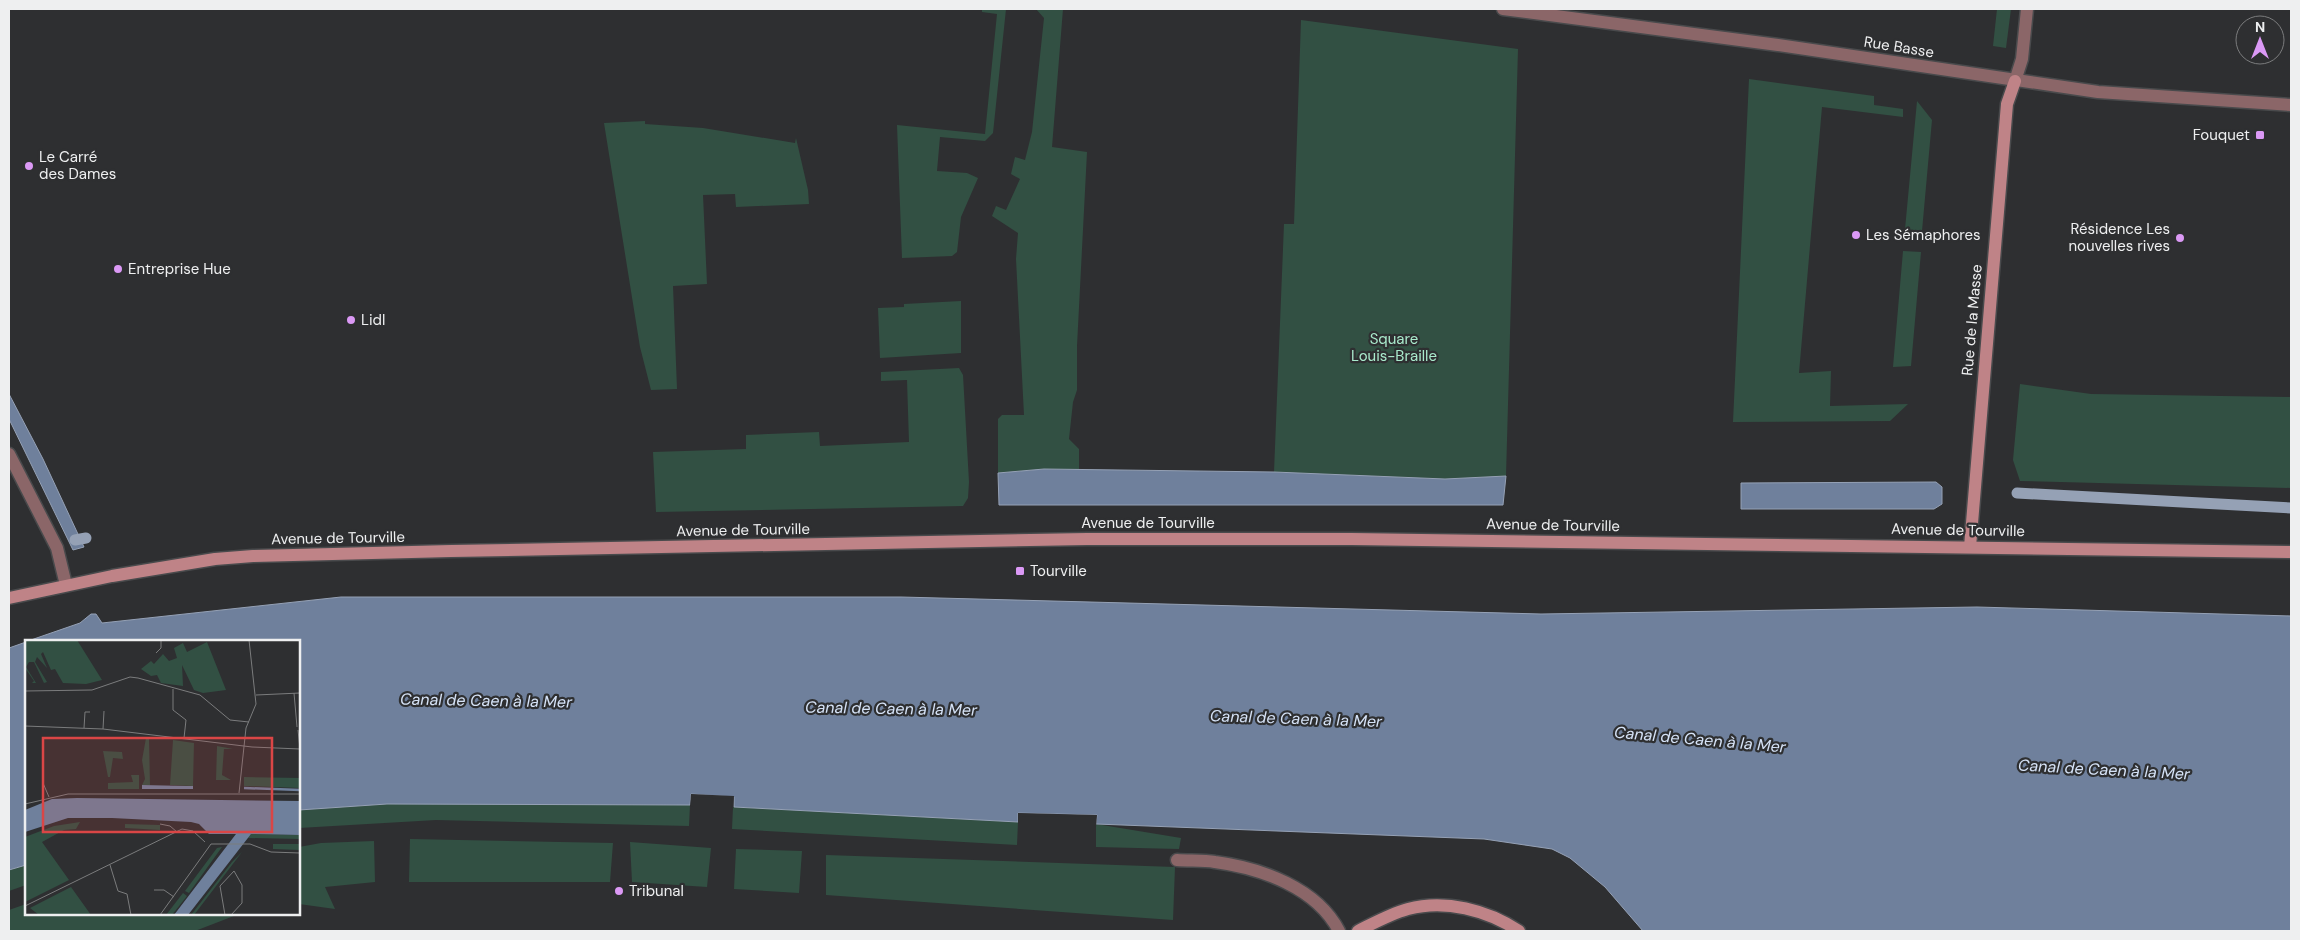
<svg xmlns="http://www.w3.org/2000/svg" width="2300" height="940" viewBox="0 0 2300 940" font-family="'DM Sans',sans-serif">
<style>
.green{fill:#325043}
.water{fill:#6f809c;stroke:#95a1b5}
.pier{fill:#2e2f31}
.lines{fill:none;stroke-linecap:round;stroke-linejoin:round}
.stream{stroke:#95a1b5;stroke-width:11}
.lane-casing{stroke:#494a4c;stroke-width:15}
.street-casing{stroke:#494a4c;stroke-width:15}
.secondary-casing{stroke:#494a4c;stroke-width:15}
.lane{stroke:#8b6668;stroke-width:12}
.street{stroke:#8b6668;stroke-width:12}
.secondary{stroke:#bf8387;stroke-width:12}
.poi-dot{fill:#db99f5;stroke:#2e2f31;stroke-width:2}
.labels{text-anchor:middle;stroke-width:4.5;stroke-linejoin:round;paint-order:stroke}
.street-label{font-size:15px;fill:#eeeff0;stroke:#2e2f31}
.poi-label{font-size:15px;fill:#eeeff0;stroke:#2e2f31;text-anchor:start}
.park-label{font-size:15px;fill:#a9eacc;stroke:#2e2f31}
.water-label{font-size:16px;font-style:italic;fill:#d6e3f7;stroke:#2e2f31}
.inset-river{fill:none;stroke:#6f809c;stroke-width:2.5}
.inset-road{fill:none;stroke:#7b7c7d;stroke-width:1}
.view{fill:#da4646;fill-opacity:0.15;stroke:#da4646;stroke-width:2.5}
.inset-edge{fill:none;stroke:#eeeff0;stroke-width:2.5}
</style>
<rect width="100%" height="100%" fill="#2e2f31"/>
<g class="green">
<polygon points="982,9 1006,9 993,133 985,141 940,137 937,171 967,173 978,178 961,217 957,252 952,256 902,258 897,125 985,134 997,14 982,12"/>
<polygon points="1036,9 1063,9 1052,147 1087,152 1077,346 1077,390 1073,402 1069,439 1079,449 1079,470 1044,469 998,473 998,419 1002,415 1024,415 1016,259 1018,233 992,216 996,206 1006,210 1020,179 1011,174 1015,157 1025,160 1032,132 1044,18"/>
<polygon points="1997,9 2011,9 2006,48 1993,46"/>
<polygon points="1301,20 1518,49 1506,476 1445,479 1274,472 1284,224 1294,224"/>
<polygon points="1749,79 1874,96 1874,105 1903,109 1903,117 1822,107 1799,373 1831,371 1830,406 1908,404 1890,421 1733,422"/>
<polygon points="1917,101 1932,120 1922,231 1905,229"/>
<polygon points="645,121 645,124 703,128 795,143 796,138 808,190 809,204 736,207 735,194 703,195 707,284 673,286 677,389 651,390 640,347 604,123"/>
<polygon points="1903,251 1921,252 1911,366 1893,367"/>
<polygon points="961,301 961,353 880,358 878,308 904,307 904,304"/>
<polygon points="959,368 963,375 969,482 968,498 963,506 656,512 653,452 746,449 746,435 819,432 820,446 909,442 907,380 881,381 881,372"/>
<polygon points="2020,384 2091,394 2291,397 2291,488 2020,481 2013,460"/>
<polygon points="535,803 690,805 689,826 436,820 299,828 299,810 387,804"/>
<polygon points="733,807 1018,822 1017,845 732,829"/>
<polygon points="1096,824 1181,838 1179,849 1096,847"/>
<polygon points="410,839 613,843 610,882 409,882"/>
<polygon points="374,841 375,882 325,887 335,909 299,904 299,847 321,843"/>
<polygon points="630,842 711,848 707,887 632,882"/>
<polygon points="736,849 802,851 799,893 734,889"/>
<polygon points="826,855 1175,867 1173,920 826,895"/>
<polygon points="26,865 26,885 9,891 9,870"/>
<polygon points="26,904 26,914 239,914 195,931 9,931 9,910"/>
</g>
<g class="water">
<polygon points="9,394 43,459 84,547 73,550 9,419"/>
<polygon points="1044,469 1274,472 1445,479 1506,476 1503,505 999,505 998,473"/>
<polygon points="1936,482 1942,487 1942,504 1934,509 1741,509 1741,483"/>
<polygon points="341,597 901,597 1541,614 1977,607 2291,616 2291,931 1643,931 1605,887 1570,858 1552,849 1484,839 1096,824 1097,815 1018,813 1018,822 734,807 734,797 691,794 690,805 387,804 299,810 299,641 28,641 80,623 91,614 96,614 102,623"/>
<polygon points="26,642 26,865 9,870 9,648"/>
</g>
<g class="pier">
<polygon points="691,794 734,796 733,810 731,808 732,799 693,797 693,806 690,807"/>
<polygon points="1018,813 1097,815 1096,827 1094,825 1094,817 1020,816 1020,822 1018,824"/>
</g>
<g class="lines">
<g class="stream">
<polyline points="2017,493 2291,508"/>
<polyline points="75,540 86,538"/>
</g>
<g class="lane-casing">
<g id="lane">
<polyline points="9,454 57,548 66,585"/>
<path d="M1177,860C1189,861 1203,860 1215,862C1261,868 1317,888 1339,931"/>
</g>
</g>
<g class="street-casing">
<g id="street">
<polyline points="1503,9 1778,45 2098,92 2291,105"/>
<polyline points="2015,81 2022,59 2027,9"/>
</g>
</g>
<g class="secondary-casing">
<g id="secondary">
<polyline points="1970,547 2007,104 2015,81"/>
<polyline points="9,598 112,576 215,559 253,556 451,551 1087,539 1352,539 2291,552"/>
<path d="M1358,931C1374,923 1390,914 1408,909C1445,899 1487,910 1519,931"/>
</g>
</g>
<use href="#lane" class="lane"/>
<use href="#street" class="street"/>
<use href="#secondary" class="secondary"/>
</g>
<g class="poi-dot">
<rect x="2255" y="130" width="10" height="10" rx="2.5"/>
<circle cx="29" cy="166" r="5"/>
<circle cx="1856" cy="235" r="5"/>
<circle cx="2180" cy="238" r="5"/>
<circle cx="118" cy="269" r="5"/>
<circle cx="351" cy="320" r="5"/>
<rect x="1015" y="566" width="10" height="10" rx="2.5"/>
<circle cx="619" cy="891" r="5"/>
</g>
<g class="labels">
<g class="street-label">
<text transform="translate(1899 47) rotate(9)" y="5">Rue Basse</text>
<text transform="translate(1972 320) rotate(-85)" y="5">Rue de la Masse</text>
<text x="1148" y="528">Avenue de Tourville</text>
<text transform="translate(1553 525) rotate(1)" y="5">Avenue de Tourville</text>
<text transform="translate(743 530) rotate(-1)" y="5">Avenue de Tourville</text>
<text transform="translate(1958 530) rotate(1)" y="5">Avenue de Tourville</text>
<text transform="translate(338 538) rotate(-1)" y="5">Avenue de Tourville</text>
</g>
<g class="poi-label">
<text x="2250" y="140" text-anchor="end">Fouquet</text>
<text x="39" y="162">Le Carré<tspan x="39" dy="17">des Dames</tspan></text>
<text x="2170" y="234" text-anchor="end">Résidence Les<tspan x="2170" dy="17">nouvelles rives</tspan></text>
<text x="1866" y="240">Les Sémaphores</text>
<text x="128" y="274">Entreprise Hue</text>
<text x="361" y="325">Lidl</text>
<text x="1030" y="576">Tourville</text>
<text x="629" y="896">Tribunal</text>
</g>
<g class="park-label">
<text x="1394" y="344">Square<tspan x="1394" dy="17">Louis-Braille</tspan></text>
</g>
<g class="water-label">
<text transform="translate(486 700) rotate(1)" y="6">Canal de Caen à la Mer</text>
<text transform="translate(891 708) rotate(1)" y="6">Canal de Caen à la Mer</text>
<text transform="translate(1296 718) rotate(2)" y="6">Canal de Caen à la Mer</text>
<text transform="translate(1700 739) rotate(5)" y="6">Canal de Caen à la Mer</text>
<text transform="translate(2104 769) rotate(3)" y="6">Canal de Caen à la Mer</text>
</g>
</g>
<g transform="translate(25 640)">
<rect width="275" height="275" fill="#2e2f31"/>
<path d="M0,0H52L77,40L61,44L38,43L30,29L26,30L18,12L16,14L22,28L12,17L10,22L22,42L19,43L9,22H4L1,27L11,43H7L9,41L0,28ZM182,2L201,50L178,53L169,50L157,25L158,46L136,43L132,35L126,36L116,29L126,21L129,24L138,14L144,21L152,18L149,8L158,3L162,12ZM124,97L125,145H117L120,139L117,120L121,98ZM148,100L169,103L168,146L145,145ZM192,106L208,109H199L197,135L206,140H191ZM78,111L97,112L98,119L88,118L85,137H83ZM106,135H114V149H83V143L108,142ZM219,137L275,138V148L219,146ZM55,182L51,189L39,190L17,202L44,240L0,262V197L29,186ZM100,184L135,185V190L100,188ZM226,194L275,195V199L223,198ZM248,204H275V210L248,209ZM197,207L164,253L160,251L192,208ZM217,212L169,275H166L207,222ZM46,247L66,275H14L5,268ZM158,253L162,256L147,275H141Z" fill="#325043"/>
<path d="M117,145L162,146H168V149H117ZM52,158L275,161V195L226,194L163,275H149L211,194H184L174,184L166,182L87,178H43L0,192V170L27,159Z" fill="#6f809c"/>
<path class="inset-river" d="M219,148L275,150"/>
<path class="inset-road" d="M131,13L136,8V0M148,49V70L161,80L159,98M0,51L67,50L105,37L113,38L175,55L205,80L224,82M269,53L272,87M231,55L275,53M0,86L78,89L227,107L275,109L273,90M59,88L60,72H65M78,89L79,71M18,143L24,157M214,153L221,88L231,64L224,0M0,164L43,154H275M135,184L145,186L152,192M186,204H225L246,212L275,213M85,225L93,251L102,254L106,275M129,250H139L149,257M0,266L157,189L168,191L180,202M135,275L186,204M200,275L195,246L209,231L217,245V263L206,275"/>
<path class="view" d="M18,98H247V192H18Z"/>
<rect width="275" height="275" class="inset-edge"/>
</g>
<rect width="2300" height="940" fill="none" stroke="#eeeff0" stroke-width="20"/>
<g transform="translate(2260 40)"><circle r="24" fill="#2e2f31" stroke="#7b7c7d"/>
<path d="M0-4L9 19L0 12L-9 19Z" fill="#db99f5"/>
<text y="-8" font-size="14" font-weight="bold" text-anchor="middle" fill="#eeeff0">N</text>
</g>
</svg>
